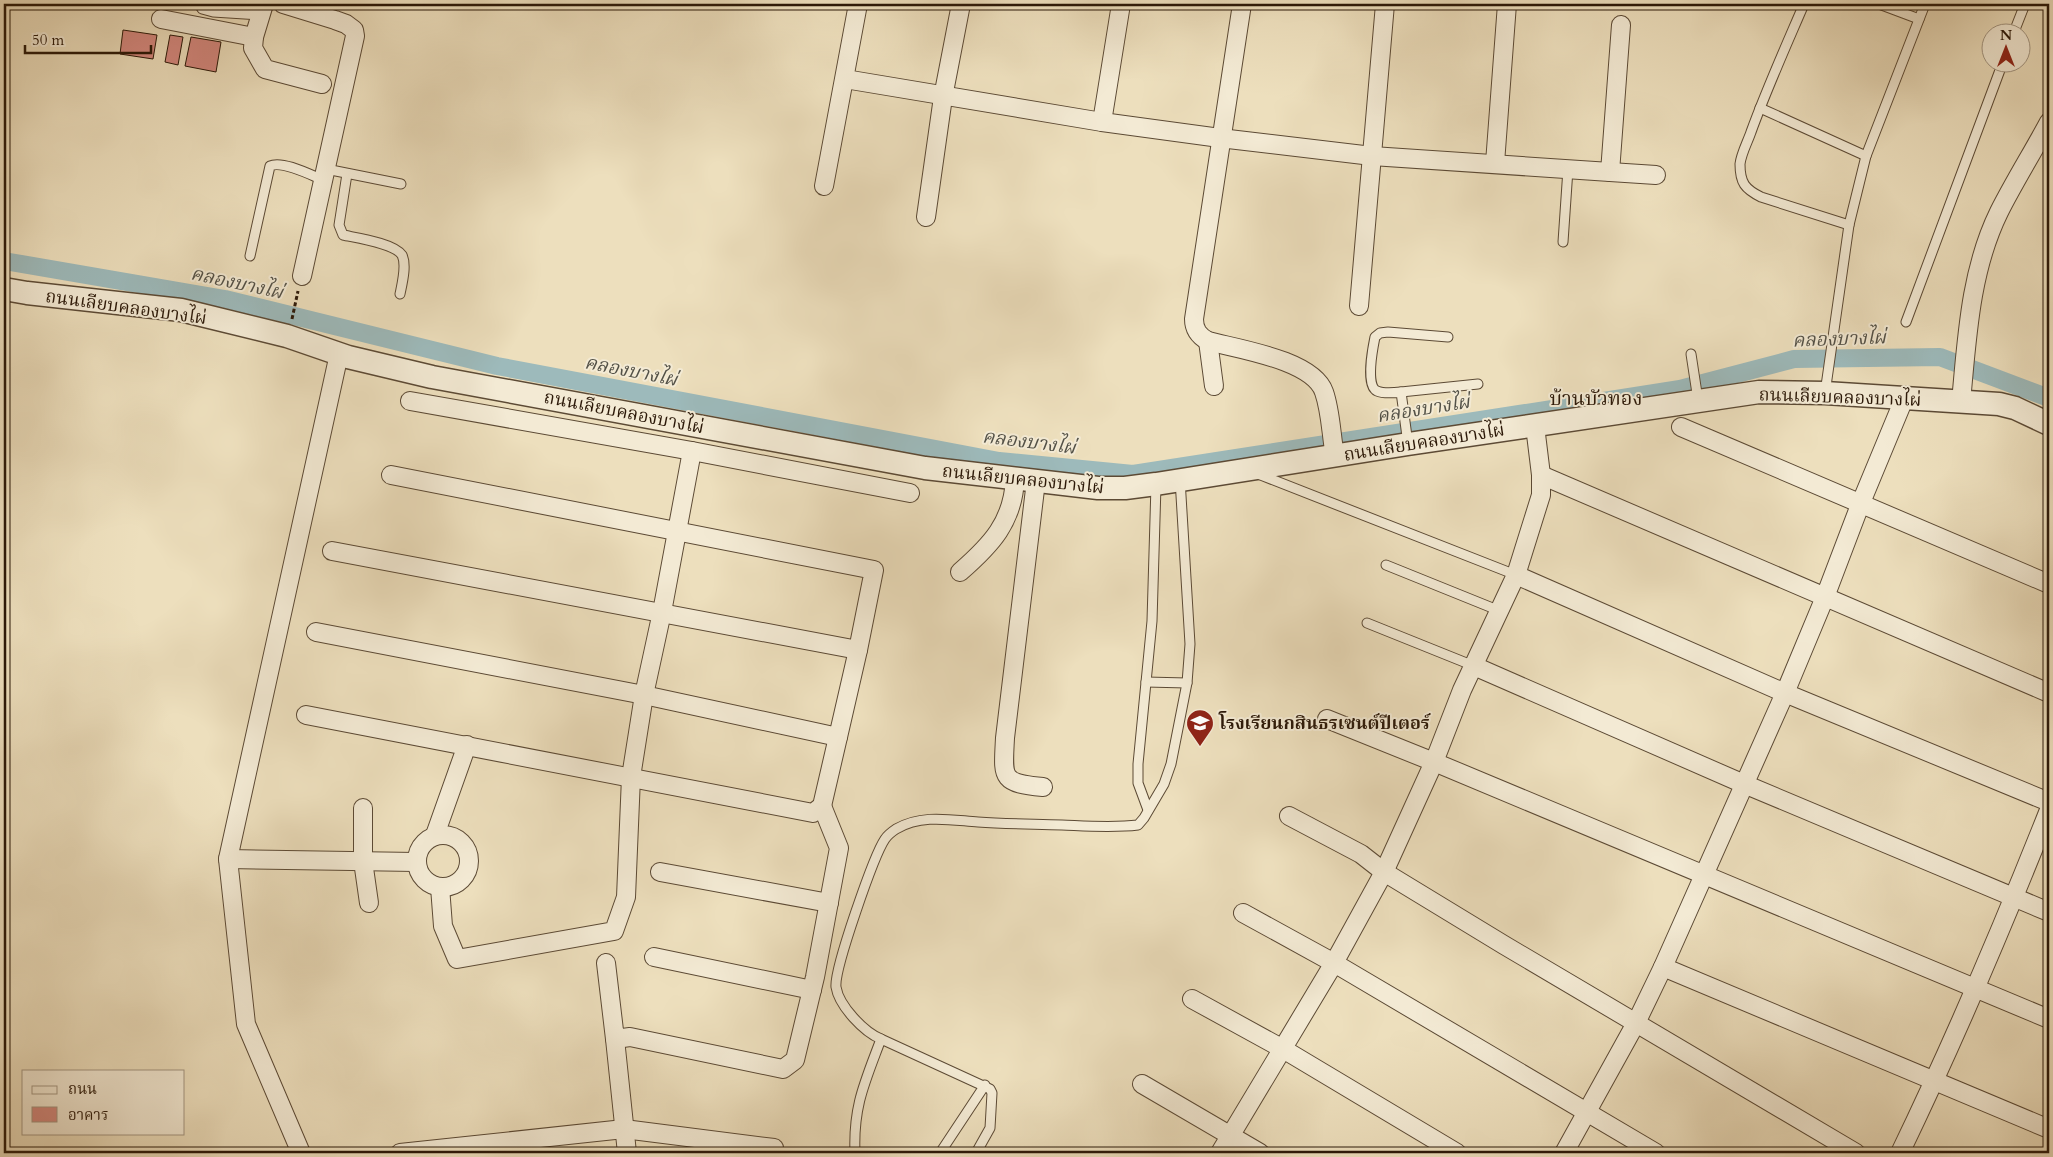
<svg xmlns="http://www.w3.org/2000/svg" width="2053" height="1157" viewBox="0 0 2053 1157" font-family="Cardo,'Noto Serif Thai',serif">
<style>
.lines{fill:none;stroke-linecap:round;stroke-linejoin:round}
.canal{stroke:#9dbabb;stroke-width:18}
.building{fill:#d4887f;stroke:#2b1808}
.service-casing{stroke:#5c4a35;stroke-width:11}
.minor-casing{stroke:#5c4a35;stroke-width:20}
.tertiary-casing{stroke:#5c4a35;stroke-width:25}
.path{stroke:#2b1808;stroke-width:3;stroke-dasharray:4 2.5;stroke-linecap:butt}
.service{stroke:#f3ead4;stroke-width:9}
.minor{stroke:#f3ead4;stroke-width:18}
.tertiary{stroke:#f3ead4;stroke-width:22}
.labels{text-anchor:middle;stroke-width:4;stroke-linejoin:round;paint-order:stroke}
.street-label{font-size:18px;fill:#2b1808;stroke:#f3ead4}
.poi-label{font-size:18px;font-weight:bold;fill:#2b1808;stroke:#f3ead4;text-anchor:start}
.water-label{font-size:19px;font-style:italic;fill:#535147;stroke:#f3ead4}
.quarter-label{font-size:20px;fill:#2b1808;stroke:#f3ead4}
</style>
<rect width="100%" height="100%" fill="#eddfbd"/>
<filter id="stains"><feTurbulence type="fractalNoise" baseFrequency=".004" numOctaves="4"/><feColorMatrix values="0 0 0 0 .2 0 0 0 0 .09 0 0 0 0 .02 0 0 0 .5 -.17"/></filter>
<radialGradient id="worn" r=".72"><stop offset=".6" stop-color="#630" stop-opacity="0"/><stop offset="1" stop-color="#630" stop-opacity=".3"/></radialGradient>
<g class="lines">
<polyline class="canal" points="4,261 225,299 497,366 999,461 1133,474 1680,389 1794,359 1940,357 2049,398"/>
</g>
<g class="building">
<polygon points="123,30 157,35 153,59 120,54"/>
<polygon points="170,35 183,37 178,65 165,62"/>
<polygon points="191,37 221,42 216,72 185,66"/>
</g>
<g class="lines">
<g class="service-casing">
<g id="service">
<polyline points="199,4 202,9 213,12 260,15"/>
<path d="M1804,4C1786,46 1767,88 1751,132C1748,141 1741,154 1740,164C1740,183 1745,189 1761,197L1849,225"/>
<polyline points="1879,4 1919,19"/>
<polyline points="324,16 324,4"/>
<polyline points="2014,32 2025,4"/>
<polyline points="1760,108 1866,156"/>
<polyline points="326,169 401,184"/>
<path d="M347,174L339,225L343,235C357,238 394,243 402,255C407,265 402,284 400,294"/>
<polyline points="1563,242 1568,169"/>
<path d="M250,256L270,166C282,160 311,175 323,180"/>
<polyline points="1906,322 2003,62"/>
<polyline points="1691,354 1698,400"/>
<polyline points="1401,392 1478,384"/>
<polyline points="1825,393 1849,225 1866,156 1925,4"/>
<path d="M1408,444L1401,392C1393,393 1384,394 1377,391C1365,386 1373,347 1375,337L1380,333L1388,332L1448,337"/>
<polyline points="1258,474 1516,575"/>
<polyline points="1386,565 1500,611"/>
<polyline points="1367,623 1474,666"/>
<polyline points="1146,682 1187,683"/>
<polyline points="1148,810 1138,783 1138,764 1152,621 1156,485"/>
<path d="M881,1039C864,1032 839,1006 836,987C834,969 874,855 885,839C887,836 893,831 896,829C922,814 950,820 978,822C1006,824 1034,824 1062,825C1087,826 1113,828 1138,825L1144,818L1164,784L1171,764L1187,683L1190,644L1180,479"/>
<path d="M855,1153C853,1106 865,1082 881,1039L990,1089L992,1093L990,1128L976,1153"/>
<polyline points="940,1153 985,1085"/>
</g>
</g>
<g class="minor-casing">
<g id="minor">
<polyline points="264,4 254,37 253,48 265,69 322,84"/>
<polyline points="283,4 335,20 346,24 354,30 355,36 302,276"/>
<path d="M1242,4L1194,319C1194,330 1199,336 1208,341C1238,349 1313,360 1324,392C1331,412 1331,435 1335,456"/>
<polyline points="161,19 254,37"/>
<polyline points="845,79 1102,122 1220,138 1372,156 1610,172 1621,25"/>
<polyline points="1102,122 1121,4"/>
<polyline points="1495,163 1507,4"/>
<polyline points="1610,172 1656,175"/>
<polyline points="824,186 858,4"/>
<polyline points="926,217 943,97 961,4"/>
<polyline points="1359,306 1385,4"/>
<polyline points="1208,341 1214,386"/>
<polyline points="410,401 692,451 662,612 644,695 631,777 626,897 614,931 457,959 443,926 440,887"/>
<path d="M1961,402C1967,338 1970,271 1999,212C2014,182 2033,152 2049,122"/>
<polyline points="1681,427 2049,584"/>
<polyline points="692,451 910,493"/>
<polyline points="1541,475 2049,693"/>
<path d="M1036,481L1005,738C1003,778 1000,783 1043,787"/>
<polyline points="332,551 858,650 874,570 391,475"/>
<path d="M960,572C991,545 1013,522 1015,479"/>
<polyline points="1516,575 1785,693 2049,802"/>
<polyline points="316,632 644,695 838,737 858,650"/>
<polyline points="1474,666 1744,784 2049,912"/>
<polyline points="306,715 813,813 822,806 838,737"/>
<polyline points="1327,719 1434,762 2049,1019"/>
<polyline points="363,808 363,861 369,903"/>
<polyline points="1289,816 1361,854 1384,872 1504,945 1856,1153"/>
<circle cx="443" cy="861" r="26"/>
<polyline points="435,835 467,745"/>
<polyline points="228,859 416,862"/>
<polyline points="660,872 829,903"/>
<polyline points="1243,913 1334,963 1656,1153"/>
<polyline points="654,957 812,990"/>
<polyline points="606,963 615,1039 630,1037 783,1069 795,1060 815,977 839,848 822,806"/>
<polyline points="1663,967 2049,1129"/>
<polyline points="1192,999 1283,1049 1457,1153"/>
<polyline points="615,1039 627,1153"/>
<polyline points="1142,1084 1260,1153"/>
<polyline points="301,1153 246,1024 228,859 339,354"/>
<polyline points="400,1153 624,1129 774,1148"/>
<polyline points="1220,1153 1334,963 1384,872 1434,762 1462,690 1516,575 1541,495 1541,475 1535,426"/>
<polyline points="1564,1153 1636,1023 1663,967 1785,693 1825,597 1860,505 1904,399"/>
<path d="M1900,1153C1954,1041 2003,926 2049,810"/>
</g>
</g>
<g class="tertiary-casing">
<polyline id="tertiary" points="4,289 27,293 181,310 287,336 348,357 432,377 925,468 1098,488 1125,488 1156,484 1408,444 1759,392 1825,393 1999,404 2015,408 2049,424"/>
</g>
<polyline class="path" points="292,319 298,291"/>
<use href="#service" class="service"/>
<use href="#minor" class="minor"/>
<use href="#tertiary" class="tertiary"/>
</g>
<defs>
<g id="school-pin" transform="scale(1.4375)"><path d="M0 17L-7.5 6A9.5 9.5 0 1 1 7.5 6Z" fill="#8f2418" stroke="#f3ead4"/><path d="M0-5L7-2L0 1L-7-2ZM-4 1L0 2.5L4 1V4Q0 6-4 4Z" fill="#fff"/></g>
</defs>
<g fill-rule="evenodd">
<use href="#school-pin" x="1200" y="723"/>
</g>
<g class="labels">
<g class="street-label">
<text transform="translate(126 307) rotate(8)" y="6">ถนนเลียบคลองบางไผ่</text>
<text transform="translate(1840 397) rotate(2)" y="6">ถนนเลียบคลองบางไผ่</text>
<text transform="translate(624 412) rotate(11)" y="6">ถนนเลียบคลองบางไผ่</text>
<text transform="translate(1424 442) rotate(-9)" y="6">ถนนเลียบคลองบางไผ่</text>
<text transform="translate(1023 479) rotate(6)" y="6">ถนนเลียบคลองบางไผ่</text>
</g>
<g class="poi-label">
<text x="1219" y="729">โรงเรียนกสินธรเซนต์ปีเตอร์</text>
</g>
<g class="water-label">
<text transform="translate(237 282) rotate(12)" y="7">คลองบางไผ่</text>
<text transform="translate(1839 338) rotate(-2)" y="7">คลองบางไผ่</text>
<text transform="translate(631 370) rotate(11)" y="7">คลองบางไผ่</text>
<text transform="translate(1423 408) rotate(-9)" y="7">คลองบางไผ่</text>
<text transform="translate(1029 441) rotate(7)" y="7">คลองบางไผ่</text>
</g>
<g class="quarter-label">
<text x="1596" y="405">บ้านบัวทอง</text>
</g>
</g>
<rect width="2053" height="1157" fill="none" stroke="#eddfbd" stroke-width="20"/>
<rect x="5" y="5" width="2043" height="1147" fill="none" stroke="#2b1808" stroke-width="2.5"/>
<rect x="10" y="10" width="2033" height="1137" fill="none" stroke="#2b1808"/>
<rect x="22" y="1070" width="162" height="65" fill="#f3ead4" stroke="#a39682"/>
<rect x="32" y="1086" width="25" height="8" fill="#f3ead4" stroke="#a39682"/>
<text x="68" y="1094" font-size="15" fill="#2b1808">ถนน</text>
<rect x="32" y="1107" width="25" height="15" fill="#d4887f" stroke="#a39682"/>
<text x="68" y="1120" font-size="15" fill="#2b1808">อาคาร</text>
<g transform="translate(2006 48)"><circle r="24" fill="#f3ead4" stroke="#a39682"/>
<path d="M0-4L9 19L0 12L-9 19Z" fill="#8f2418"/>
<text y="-8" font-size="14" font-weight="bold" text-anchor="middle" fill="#2b1808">N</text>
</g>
<path d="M25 45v8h126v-8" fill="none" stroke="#2b1808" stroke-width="2.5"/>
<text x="32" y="45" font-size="15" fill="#2b1808" stroke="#f3ead4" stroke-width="4" paint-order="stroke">50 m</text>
<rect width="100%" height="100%" filter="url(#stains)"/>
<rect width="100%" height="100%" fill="url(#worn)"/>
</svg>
